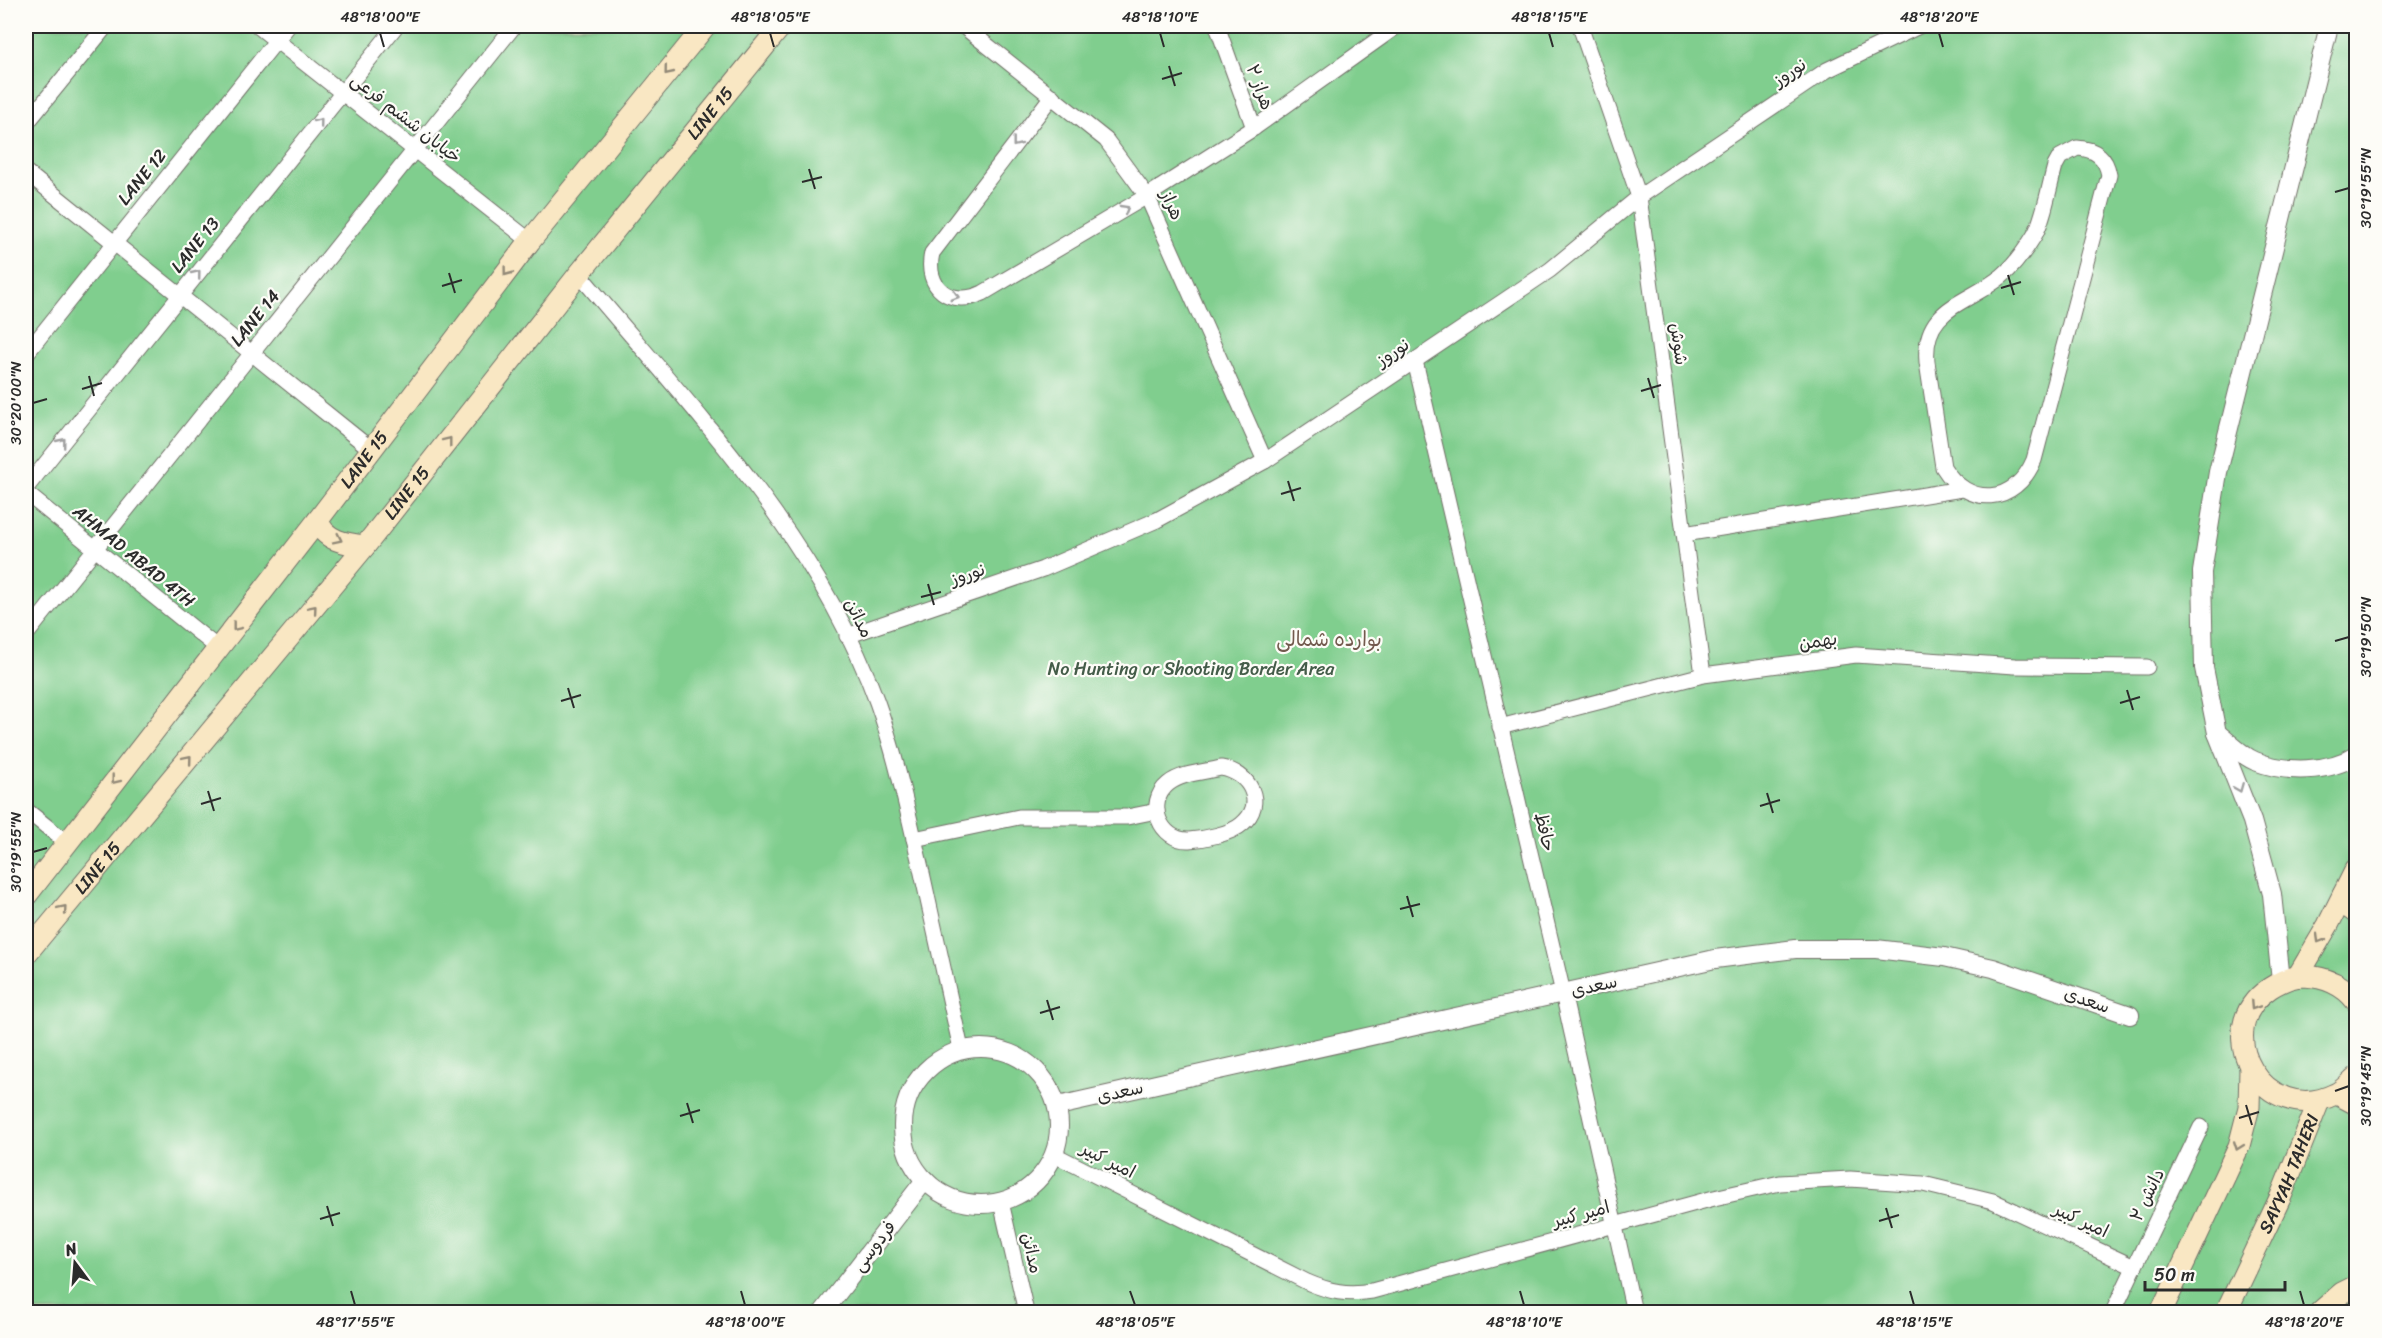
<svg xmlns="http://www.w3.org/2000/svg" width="2382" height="1338" viewBox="0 0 2382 1338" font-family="Sriracha,'Playpen Sans Arabic',sans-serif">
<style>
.green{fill:#80ce8e;stroke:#567c5c;stroke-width:1.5}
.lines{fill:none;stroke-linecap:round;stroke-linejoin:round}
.minor-casing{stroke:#716e66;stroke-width:17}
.tertiary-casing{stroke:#716e66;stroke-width:20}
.secondary-casing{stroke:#716e66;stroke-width:23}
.minor{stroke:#fff;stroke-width:15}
.tertiary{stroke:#fff;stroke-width:18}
.secondary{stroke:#f9e7c3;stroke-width:21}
.oneway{stroke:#928977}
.oneway2{stroke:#a0a0a0}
.ticks{fill:none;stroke:#2b2b2b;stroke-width:2}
.labels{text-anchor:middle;stroke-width:4.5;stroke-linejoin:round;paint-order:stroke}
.street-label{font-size:18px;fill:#2b2b2b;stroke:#fdfcf7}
.park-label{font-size:18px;fill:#445c49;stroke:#fdfcf7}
.neighbourhood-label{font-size:20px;fill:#735a4e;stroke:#fdfcf7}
.neatline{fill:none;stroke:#2b2b2b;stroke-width:2}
.ticks-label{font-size:15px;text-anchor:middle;fill:#2b2b2b}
</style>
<rect width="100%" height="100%" fill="#fdfcf7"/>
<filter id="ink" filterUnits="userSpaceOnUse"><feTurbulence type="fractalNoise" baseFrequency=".0167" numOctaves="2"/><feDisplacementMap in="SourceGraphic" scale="12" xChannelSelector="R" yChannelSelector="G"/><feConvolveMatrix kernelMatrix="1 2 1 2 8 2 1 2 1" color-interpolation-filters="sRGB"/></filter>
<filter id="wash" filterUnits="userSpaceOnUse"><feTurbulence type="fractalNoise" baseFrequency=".008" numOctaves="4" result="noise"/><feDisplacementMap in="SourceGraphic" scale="24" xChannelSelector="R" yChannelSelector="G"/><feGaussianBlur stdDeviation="1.35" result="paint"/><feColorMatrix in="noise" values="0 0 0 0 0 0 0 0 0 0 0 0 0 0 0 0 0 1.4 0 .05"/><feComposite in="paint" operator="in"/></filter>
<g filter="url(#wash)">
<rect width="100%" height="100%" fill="#f3ead3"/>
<rect class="green" x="26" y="26" width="2330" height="1286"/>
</g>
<g filter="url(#ink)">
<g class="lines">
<g class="minor-casing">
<g id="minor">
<polyline points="258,26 530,241"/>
<polyline points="963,26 1106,140 1147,196 1265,461"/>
<polyline points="1217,26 1254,128"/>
<polyline points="1580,26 1639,197 1703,675"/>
<path d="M1052,96L932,253C924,288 951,308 983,293L1147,196L1254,128L1397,26"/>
<polyline points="26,124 106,26"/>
<path d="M2077,148C2095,149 2106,157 2109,175L2034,460C2015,505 1968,508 1943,467L1927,362C1922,307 1968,304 2002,276C2014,266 2026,249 2034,236C2043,222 2050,183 2055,166L2060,157Z"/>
<polyline points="26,172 372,450"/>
<path d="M579,274C690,407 817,536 877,702C896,755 907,809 920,864C934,926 948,988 961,1049"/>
<polyline points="26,354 288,26"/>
<polyline points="1415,361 1563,993 1634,1312"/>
<polyline points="26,488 396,26"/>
<polyline points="26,493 219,649"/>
<polyline points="1684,534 1962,489"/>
<polyline points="26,635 514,26"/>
<polyline points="847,636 1043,569 1157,520 1265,461 1550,270 1639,197 1827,70 1919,26"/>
<polyline points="1500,727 1703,675 1856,655 2015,666 2147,667"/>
<path d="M1221,768C1249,772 1267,803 1242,824C1231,834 1204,839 1189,840C1160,841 1145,803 1168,784C1181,773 1205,772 1221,768Z"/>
<polyline points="26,810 66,842"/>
<polyline points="914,839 1019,817 1127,817 1157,811"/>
<path d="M1055,1155L1307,1282C1330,1292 1347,1295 1372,1291L1714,1198L1780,1183L1850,1179L1923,1184L1993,1201L2134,1267"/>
<polyline points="1001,1202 1026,1312"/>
<polyline points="2113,1312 2201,1127"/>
</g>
</g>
<g class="tertiary-casing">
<g id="tertiary">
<path d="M2217,733C2229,742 2242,756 2255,761C2285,773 2329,773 2356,755"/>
<polyline points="2281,981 2272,894 2252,821 2217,733 2204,668 2202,572 2218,472 2329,26"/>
<circle cx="981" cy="1126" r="78"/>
<polyline points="1058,1106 1715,959 1795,949 1876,949 1944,957 1993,968 2130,1015"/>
<polyline points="823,1312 925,1180"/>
</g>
</g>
<g class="secondary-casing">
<g id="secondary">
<path d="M318,520C323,541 348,544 365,546"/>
<polyline points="2343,895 2349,908 2356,913"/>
<path id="s1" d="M26,896L318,520L530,241L705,26"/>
<path id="s2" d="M26,954L365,546L579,274L781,26"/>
<polyline points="2298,976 2328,925 2356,869"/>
<path d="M2356,1001C2343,984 2325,977 2304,976C2292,976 2281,981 2270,988C2206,1030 2265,1129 2335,1094C2343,1091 2350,1082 2356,1077"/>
<polyline points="2337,1094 2356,1104"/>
<polyline points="2161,1312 2239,1146 2249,1107 2250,1068"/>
<path id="s3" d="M2226,1312L2281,1196L2319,1101"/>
<polyline points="2320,1312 2342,1293 2356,1286"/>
</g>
</g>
<use href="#minor" class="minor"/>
<use href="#tertiary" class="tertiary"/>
<use href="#secondary" class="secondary"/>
</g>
<defs><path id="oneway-chevron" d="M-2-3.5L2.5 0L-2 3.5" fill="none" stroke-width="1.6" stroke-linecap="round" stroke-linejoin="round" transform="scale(1.5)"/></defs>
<g class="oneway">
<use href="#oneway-chevron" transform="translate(668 71) rotate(129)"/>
<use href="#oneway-chevron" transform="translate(507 272) rotate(127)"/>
<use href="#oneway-chevron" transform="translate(448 441) rotate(-52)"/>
<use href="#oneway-chevron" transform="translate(338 539) rotate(26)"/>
<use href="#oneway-chevron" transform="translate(313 609) rotate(-50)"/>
<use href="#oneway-chevron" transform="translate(236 627) rotate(128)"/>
<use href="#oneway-chevron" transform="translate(188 759) rotate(-50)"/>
<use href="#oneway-chevron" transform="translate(115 780) rotate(128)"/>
<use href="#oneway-chevron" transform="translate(63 909) rotate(-50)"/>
<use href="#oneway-chevron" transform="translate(2320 939) rotate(120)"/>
<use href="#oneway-chevron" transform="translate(2254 1006) rotate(123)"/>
<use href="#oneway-chevron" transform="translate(2238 1146) rotate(110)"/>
</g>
<g class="oneway2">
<use href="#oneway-chevron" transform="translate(319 122) rotate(-51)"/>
<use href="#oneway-chevron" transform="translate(1016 143) rotate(128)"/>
<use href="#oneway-chevron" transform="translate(1125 209) rotate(-31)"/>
<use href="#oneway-chevron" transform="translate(197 274) rotate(-51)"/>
<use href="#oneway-chevron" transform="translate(955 296) rotate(16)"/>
<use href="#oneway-chevron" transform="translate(62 442) rotate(-51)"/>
<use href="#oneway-chevron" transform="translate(2239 788) rotate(68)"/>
</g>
</g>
<path class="ticks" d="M380,33L384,47M770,33L774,47M1160,33L1164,47M1549,33L1553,47M1939,33L1943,47M1169,66L1175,86M1162,79L1182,73M809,169L815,189M802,182L822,177M2335,192L2349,188M449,273L455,293M2008,275L2014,295M442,286L462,280M2001,288L2021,282M89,376L94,396M1648,378L1654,398M82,389L102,383M1641,391L1661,385M33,403L47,399M1288,481L1294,501M1281,494L1301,488M928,584L934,605M921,597L941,592M2335,641L2349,637M568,688L574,708M2127,690L2133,710M561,701L581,695M2120,703L2140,697M208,791L214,811M1767,793L1773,813M201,804L221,798M1760,806L1780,800M33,852L47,848M1407,896L1413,917M1400,909L1420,904M1047,1000L1053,1020M1040,1013L1060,1007M2335,1091L2349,1086M687,1103L693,1123M2246,1105L2252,1125M680,1116L700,1110M2239,1118L2259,1112M327,1206L333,1226M1886,1208L1892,1228M320,1219L340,1213M1879,1221L1899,1215M351,1291L355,1305M741,1291L745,1305M1130,1291L1135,1305M1520,1291L1524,1305M1910,1291L1914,1305M2300,1291L2304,1305"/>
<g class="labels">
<g class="street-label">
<text transform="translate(1790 72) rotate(-34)" y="6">نوروز</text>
<text transform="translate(1260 87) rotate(70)" y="6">هراز ۲</text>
<text dy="6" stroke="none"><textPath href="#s2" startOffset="1084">LINE 15</textPath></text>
<text transform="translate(406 118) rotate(38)" y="6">خیابان ششم فرعی</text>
<text transform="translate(142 177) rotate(-51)" y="6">LANE 12</text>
<text transform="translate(1172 205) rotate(65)" y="6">هراز</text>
<text transform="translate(195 245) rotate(-51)" y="6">LANE 13</text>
<text transform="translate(255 318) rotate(-51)" y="6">LANE 14</text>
<text transform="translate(1679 344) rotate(82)" y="6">شوش</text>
<text transform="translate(1393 352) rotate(-34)" y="6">نوروز</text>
<text dy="6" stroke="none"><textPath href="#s1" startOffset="552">LANE 15</textPath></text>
<text dy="6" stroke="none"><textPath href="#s2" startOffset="598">LINE 15</textPath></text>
<text transform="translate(134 556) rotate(39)" y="6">AHMAD ABAD 4TH</text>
<text transform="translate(968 574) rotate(-19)" y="6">نوروز</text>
<text transform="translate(859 618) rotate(63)" y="6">مدائن</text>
<text transform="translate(1818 641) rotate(-8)" y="6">بهمن</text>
<text transform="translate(1545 832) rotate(77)" y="6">حافظ</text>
<text dy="6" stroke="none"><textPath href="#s2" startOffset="112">LINE 15</textPath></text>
<text transform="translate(1594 986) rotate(-13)" y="6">سعدی</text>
<text transform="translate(2087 1000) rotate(19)" y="6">سعدی</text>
<text transform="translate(1120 1092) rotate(-13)" y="6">سعدی</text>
<text transform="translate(1108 1160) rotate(27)" y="6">امیر کبیر</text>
<text dy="6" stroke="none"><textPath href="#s3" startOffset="152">SAYYAH TAHERI</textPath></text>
<text transform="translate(2147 1195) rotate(-64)" y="6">دانش ۲</text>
<text transform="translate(1581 1214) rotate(-15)" y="6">امیر کبیر</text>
<text transform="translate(2081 1220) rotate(25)" y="6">امیر کبیر</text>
<text transform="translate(874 1246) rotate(-52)" y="6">فردوسی</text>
<text transform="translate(1032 1253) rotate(77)" y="6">مدائن</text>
</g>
<g class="park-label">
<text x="1191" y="675">No Hunting or Shooting Border Area</text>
</g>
<g class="neighbourhood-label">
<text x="1329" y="646">بوارده شمالی</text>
</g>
</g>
<rect width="2382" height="1338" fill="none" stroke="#fdfcf7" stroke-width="66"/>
<g transform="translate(75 1263) rotate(344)" stroke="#fdfcf7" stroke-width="4.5" paint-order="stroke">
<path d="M0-4.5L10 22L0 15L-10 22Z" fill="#2b2b2b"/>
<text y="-9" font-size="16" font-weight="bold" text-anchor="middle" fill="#2b2b2b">N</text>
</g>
<path d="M2145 1281v9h140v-9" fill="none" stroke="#2b2b2b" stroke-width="3"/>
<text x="2154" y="1281" font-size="18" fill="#2b2b2b" stroke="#fdfcf7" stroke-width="4.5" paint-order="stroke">50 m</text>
<rect x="33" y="33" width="2316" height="1272" class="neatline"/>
<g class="ticks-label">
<text x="380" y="22">48°18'00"E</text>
<text x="770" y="22">48°18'05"E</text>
<text x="1160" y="22">48°18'10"E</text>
<text x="1549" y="22">48°18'15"E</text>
<text x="1939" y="22">48°18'20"E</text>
<text transform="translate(2366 188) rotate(-90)" y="5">30°19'55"N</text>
<text transform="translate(16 403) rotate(-90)" y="5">30°20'00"N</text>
<text transform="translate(2366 637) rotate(-90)" y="5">30°19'50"N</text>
<text transform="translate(16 852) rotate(-90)" y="5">30°19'55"N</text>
<text transform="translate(2366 1086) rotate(-90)" y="5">30°19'45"N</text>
<text x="355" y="1327">48°17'55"E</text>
<text x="745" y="1327">48°18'00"E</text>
<text x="1135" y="1327">48°18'05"E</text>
<text x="1524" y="1327">48°18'10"E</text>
<text x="1914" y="1327">48°18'15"E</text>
<text x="2304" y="1327">48°18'20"E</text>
</g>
</svg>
